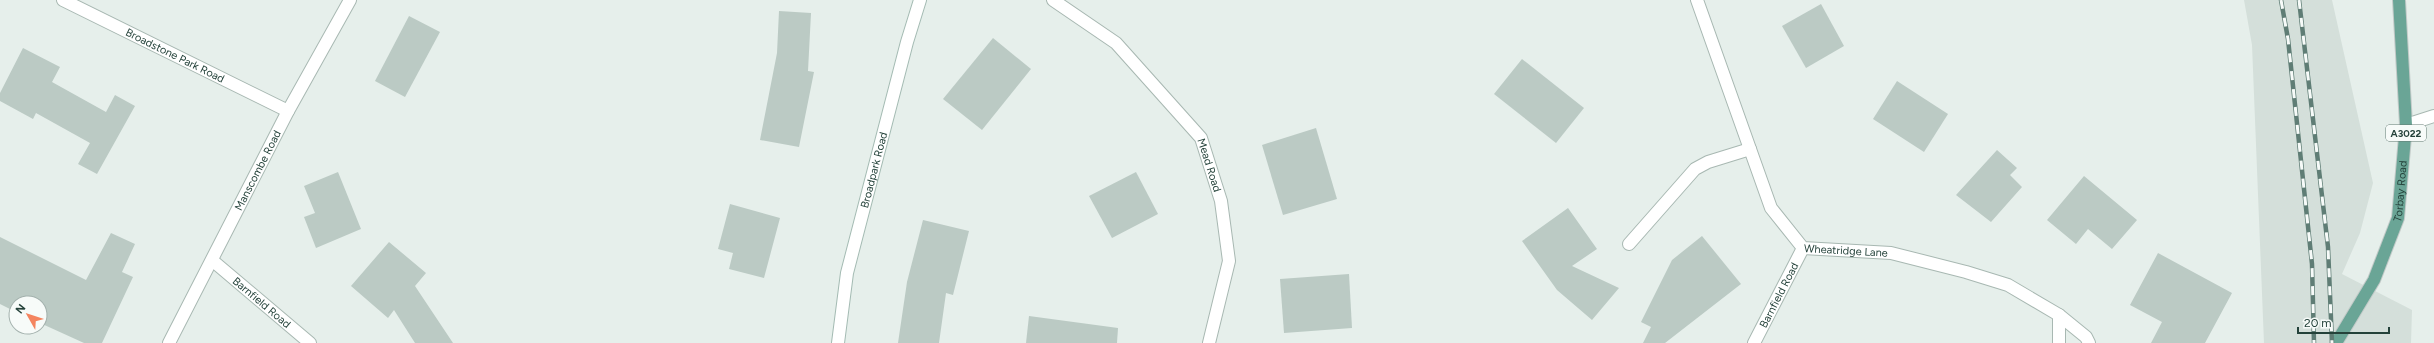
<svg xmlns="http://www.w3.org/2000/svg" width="2434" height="343" viewBox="0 0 2434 343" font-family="Figtree,sans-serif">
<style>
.built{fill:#d4dfda}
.building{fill:#bbcac4}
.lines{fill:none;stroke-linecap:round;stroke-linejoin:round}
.lane-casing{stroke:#a8b8b2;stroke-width:14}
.street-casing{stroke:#a8b8b2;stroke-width:14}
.secondary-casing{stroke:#a4bbb3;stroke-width:14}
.primary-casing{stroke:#c2cac8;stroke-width:14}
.lane{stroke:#fff;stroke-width:12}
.street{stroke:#fff;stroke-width:12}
.secondary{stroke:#fff;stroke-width:12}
.primary{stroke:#6aa596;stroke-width:12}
.rail-casing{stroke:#5f7d75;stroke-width:4.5}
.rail{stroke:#f7fbf9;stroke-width:3;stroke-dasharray:9;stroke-linecap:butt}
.labels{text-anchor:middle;stroke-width:3.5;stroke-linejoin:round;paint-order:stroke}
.shield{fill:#f7fbf9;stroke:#637a73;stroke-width:1}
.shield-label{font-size:10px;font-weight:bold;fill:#24423a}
.street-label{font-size:11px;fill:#24423a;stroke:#f7fbf9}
</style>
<rect width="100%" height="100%" fill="#e6efeb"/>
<polygon class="built" points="2244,0 2332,0 2373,183 2360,233 2342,274 2412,310 2411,343 2264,343 2252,45"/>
<g class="building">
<polygon points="1821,4 1844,46 1806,68 1782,26"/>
<polygon points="779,11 811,13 808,71 814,72 799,147 760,140 777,53"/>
<polygon points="409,16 440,32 405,97 375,81"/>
<polygon points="993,38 1031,69 982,130 943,99"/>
<polygon points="23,48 60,67 52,82 106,112 115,95 135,106 97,174 78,164 90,143 36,113 33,119 0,101 0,93"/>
<polygon points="1522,59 1584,108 1556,143 1494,94"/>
<polygon points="1897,81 1948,114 1924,152 1873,119"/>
<polygon points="1316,128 1337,199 1283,215 1262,145"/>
<polygon points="1997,150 2017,168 2010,175 2022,187 1991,222 1956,195"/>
<polygon points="338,172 361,229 316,248 304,217 315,213 304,186"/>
<polygon points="1136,172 1158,214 1112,238 1089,196"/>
<polygon points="2084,176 2137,220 2112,249 2088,229 2076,244 2047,220"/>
<polygon points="730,204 780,218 764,278 729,269 733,253 718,249"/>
<polygon points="1568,208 1597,249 1572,266 1619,288 1592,320 1557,290 1522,241"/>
<polygon points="923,220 969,231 953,295 946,293 939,343 898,343 907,282"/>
<polygon points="111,233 135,244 122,272 133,277 102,343 84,343 40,323 40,303 16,303 16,312 0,304 0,237 86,280"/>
<polygon points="1702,236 1741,284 1665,343 1643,343 1651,327 1641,322 1672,260"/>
<polygon points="389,242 426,273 415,286 453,343 415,343 394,310 388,318 351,286"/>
<polygon points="2158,253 2232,293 2205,343 2151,343 2162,322 2130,305"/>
<polygon points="1349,274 1352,328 1284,333 1280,279"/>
<polygon points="1029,316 1118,328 1117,343 1026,343"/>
</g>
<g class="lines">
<g class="lane-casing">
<g id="lane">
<polyline points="1629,244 1695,169 1708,162 1750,149"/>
<polyline points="2059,343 2059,315"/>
</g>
</g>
<g class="street-casing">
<g id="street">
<path id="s1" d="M63,0L288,111"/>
<path id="s2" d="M1053,0L1116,43L1201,138L1221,201L1229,261L1209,343"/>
<path id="s3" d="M1697,0L1771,208L1803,248L1891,253L1966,272L2008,285L2059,315L2086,337L2089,343"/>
<polyline points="2406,125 2434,116"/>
<path id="s4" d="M213,261L310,343"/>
<path id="s5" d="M169,343L288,111L350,0"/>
<path id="s6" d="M1754,343L1803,248"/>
</g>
</g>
<g class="secondary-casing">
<g id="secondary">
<path id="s7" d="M838,343L847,273L907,42L920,0"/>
</g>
</g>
<g class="primary-casing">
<g id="primary">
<path id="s8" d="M2336,343L2374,280L2398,218L2406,125L2399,0"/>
</g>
</g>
<use href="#lane" class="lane"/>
<use href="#street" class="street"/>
<use href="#secondary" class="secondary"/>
<use href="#primary" class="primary"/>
<g class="rail-casing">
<g id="rail">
<polyline points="2281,0 2288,39 2312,264 2314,343"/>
<polyline points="2299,0 2328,247 2332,343"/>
</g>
</g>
<use href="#rail" class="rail"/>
</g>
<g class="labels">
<rect class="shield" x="2386" y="125" width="40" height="16" rx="3"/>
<g class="shield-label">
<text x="2406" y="137">A3022</text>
</g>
<g class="street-label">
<text dy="4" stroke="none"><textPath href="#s1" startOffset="125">Broadstone Park Road</textPath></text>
<text dy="4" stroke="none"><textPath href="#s2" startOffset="232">Mead Road</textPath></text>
<text dy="4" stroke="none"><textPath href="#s7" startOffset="177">Broadpark Road</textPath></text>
<text dy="4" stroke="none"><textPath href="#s5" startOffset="194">Manscombe Road</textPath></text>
<text dy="4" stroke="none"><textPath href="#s8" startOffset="167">Torbay Road</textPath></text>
<text dy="4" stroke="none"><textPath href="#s3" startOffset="315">Wheatridge Lane</textPath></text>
<text dy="4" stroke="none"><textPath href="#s6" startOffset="54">Barnfield Road</textPath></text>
<text dy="4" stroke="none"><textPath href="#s4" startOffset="64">Barnfield Road</textPath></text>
</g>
</g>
<g transform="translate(28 315) rotate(309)"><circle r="19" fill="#f7fbf9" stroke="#a3b1ad"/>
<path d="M0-3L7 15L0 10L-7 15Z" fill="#f4845f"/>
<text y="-6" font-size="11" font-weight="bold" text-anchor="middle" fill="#24423a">N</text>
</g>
<path d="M2298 327v6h91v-6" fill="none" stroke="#24423a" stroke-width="2"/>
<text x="2304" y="327" font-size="12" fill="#24423a" stroke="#f7fbf9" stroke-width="3" paint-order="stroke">20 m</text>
</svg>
